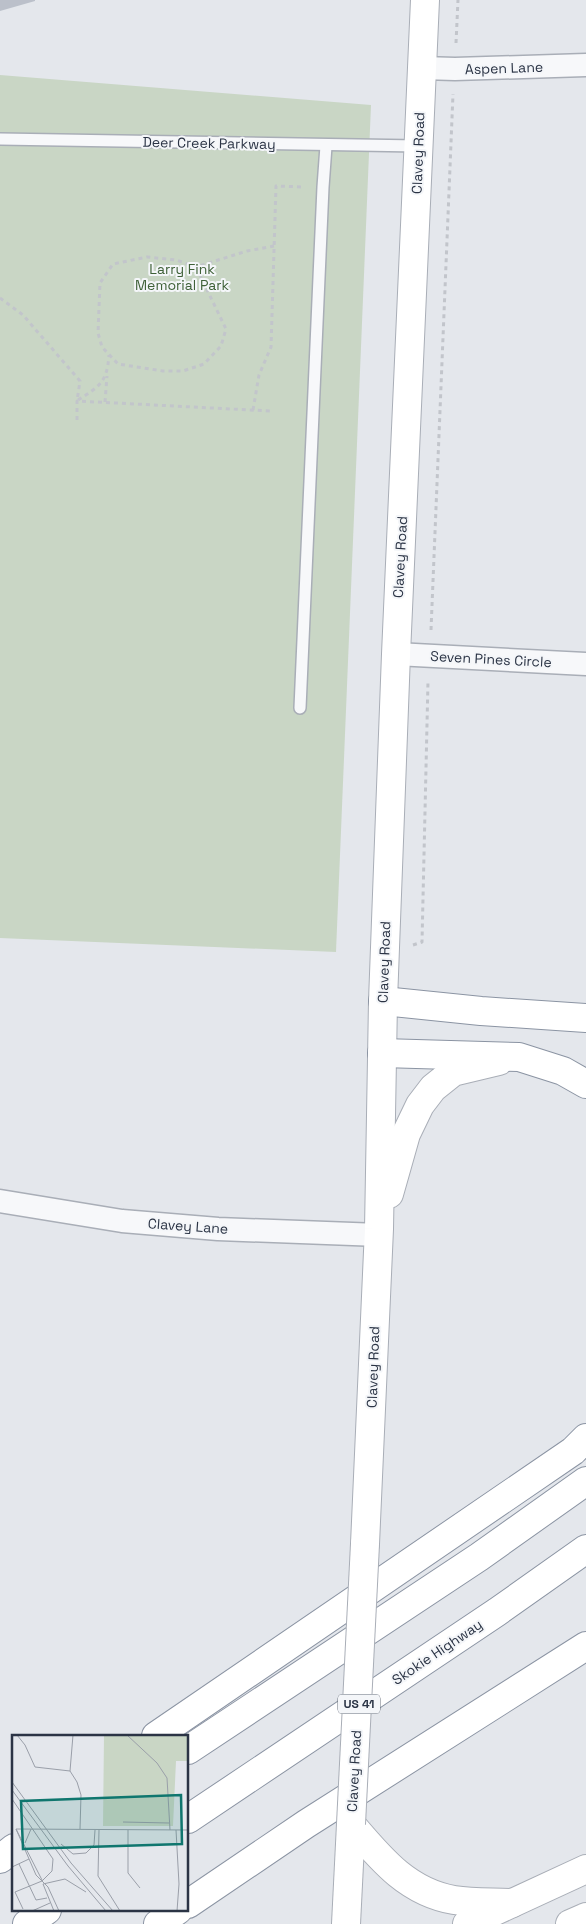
<svg xmlns="http://www.w3.org/2000/svg" width="586" height="1924" viewBox="0 0 586 1924" font-family="'Space Grotesk',sans-serif">
<style>
.green{fill:#c9d6c5}
.building{fill:#bbc0ca}
.lines{fill:none;stroke-linecap:round;stroke-linejoin:round}
.lane-casing{stroke:#a9aeb7;stroke-width:14}
.street-casing{stroke:#a9aeb7;stroke-width:25}
.secondary-casing{stroke:#a9aeb7;stroke-width:30}
.highway-casing{stroke:#8b94a3;stroke-width:30}
.path{stroke:#c2c5cb;stroke-width:3;stroke-dasharray:4 4;stroke-linecap:butt}
.lane{stroke:#f7f8fa;stroke-width:11}
.street{stroke:#f7f8fa;stroke-width:22}
.secondary{stroke:#fff;stroke-width:28}
.highway{stroke:#fff;stroke-width:28}
.secondary-bridge-casing{stroke:#a9aeb7;stroke-width:30;stroke-linecap:butt}
.secondary-bridge{stroke:#fff;stroke-width:28}
.labels{text-anchor:middle;stroke-width:4;stroke-linejoin:round;paint-order:stroke}
.shield{fill:#f4f6f9;stroke:#676e7b;stroke-width:1}
.shield-label{font-size:12px;font-weight:bold;fill:#2b3445}
.street-label{font-size:14px;fill:#2b3445;stroke:#f4f6f9}
.park-label{font-size:14px;fill:#3f6138;stroke:#f4f6f9}
.inset-road{fill:none;stroke:#9a9fa9;stroke-width:1}
.view{fill:#0f766e;fill-opacity:0.15;stroke:#0f766e;stroke-width:2.5}
.inset-edge{fill:none;stroke:#2b3445;stroke-width:2.5}
</style>
<rect width="100%" height="100%" fill="#e4e7ec"/>
<polygon class="green" points="0,75 371,105 336,952 0,938"/>
<polygon class="building" points="0,0 35,0 35,1 0,11"/>
<g class="lines">
<g class="lane-casing">
<g id="lane">
<polyline points="0,139 418,146"/>
<polyline points="300,708 323,187 326,146"/>
</g>
</g>
<g class="street-casing">
<g id="street">
<polyline points="422,68 455,69 586,65"/>
<polyline points="396,654 586,664"/>
<polyline points="0,1201 122,1221 218,1229 379,1235"/>
</g>
</g>
<g class="secondary-casing">
<g id="secondary">
<polyline points="389,1194 406,1134 420,1105 433,1088 453,1072 499,1061"/>
<polyline points="365,1544 379,1229 383,1001 396,654 425,0"/>
<path d="M351,1824C380,1858 407,1892 454,1900C473,1903 493,1902 512,1903"/>
<polyline points="346,1924 351,1824"/>
<polyline points="467,1924 586,1869"/>
<polyline points="570,1924 586,1917"/>
</g>
</g>
<g class="highway-casing">
<g id="highway">
<polyline points="383,1001 481,1011 586,1018"/>
<polyline points="382,1053 519,1057 563,1071 586,1084"/>
<polyline points="156,1736 573,1451 586,1438"/>
<polyline points="188,1750 479,1557 586,1481"/>
<polyline points="188,1819 497,1612 586,1549"/>
<polyline points="0,1859 14,1848"/>
<polyline points="188,1904 306,1824 586,1646"/>
<polyline points="27,1924 47,1910"/>
<polyline points="158,1924 178,1910"/>
</g>
</g>
<g class="path">
<polyline points="456,43 458,0"/>
<polyline points="196,267 226,329 221,346 204,364 183,371 163,371 118,364 102,347 98,333 100,283 113,264 147,257 176,260 196,267 247,251 274,246"/>
<polyline points="0,298 23,315 80,381 77,401"/>
<path d="M78,400C100,386 107,382 109,355"/>
<polyline points="105,402 107,376"/>
<polyline points="253,410 259,375 271,347 276,186 304,187"/>
<polyline points="77,420 77,401 270,411"/>
<polyline points="431,630 453,94"/>
<polyline points="413,945 422,942 428,681"/>
</g>
<use href="#lane" class="lane"/>
<use href="#street" class="street"/>
<use href="#secondary" class="secondary"/>
<use href="#highway" class="highway"/>
<g class="secondary-bridge-casing">
<polyline id="secondary-bridge" points="351,1824 365,1544"/>
</g>
<use href="#secondary-bridge" class="secondary-bridge"/>
</g>
<g class="labels">
<rect class="shield" x="338" y="1694.5" width="42" height="19" rx="4"/>
<g class="shield-label">
<text x="359" y="1708">US 41</text>
</g>
<g class="street-label">
<text transform="translate(504 68) rotate(-2)" y="5">Aspen Lane</text>
<text transform="translate(209 143) rotate(1)" y="5">Deer Creek Parkway</text>
<text transform="translate(418 153) rotate(-88)" y="5">Clavey Road</text>
<text transform="translate(400 557) rotate(-87)" y="5">Clavey Road</text>
<text transform="translate(491 659) rotate(3)" y="5">Seven Pines Circle</text>
<text transform="translate(384 962) rotate(-88)" y="5">Clavey Road</text>
<text transform="translate(188 1226) rotate(4)" y="5">Clavey Lane</text>
<text transform="translate(373 1367) rotate(-88)" y="5">Clavey Road</text>
<text transform="translate(437 1652) rotate(-34)" y="5">Skokie Highway</text>
<text transform="translate(354 1771) rotate(-87)" y="5">Clavey Road</text>
</g>
<g class="park-label">
<text x="182" y="274">Larry Fink<tspan x="182" dy="16">Memorial Park</tspan></text>
</g>
</g>
<g transform="translate(12 1735)">
<rect width="176" height="176" fill="#e4e7ec"/>
<path d="M92,0H176V26H164L161,91H91Z" fill="#c9d6c5"/>
<path class="inset-road" d="M5,0L13,10L23,32L58,36L65,47L69,60L68,94M115,0L145,28L155,43L158,95M58,36L61,0M0,47L59,128L101,176M0,55L56,131L94,176M0,64L41,124L40,136L30,146M111,87L157,88M4,94L177,95M4,94L24,140L36,152L47,176M4,94L30,145M87,95L86,141L108,176M116,95V138L128,153M164,95L167,149L165,176M13,108L19,94M49,109L61,119L74,118L82,110L83,95M7,129L24,165L35,163M0,132L17,124M31,149L42,176M31,149L53,144L74,157M11,174L3,157L30,146M20,176L38,168"/>
<path class="view" d="M169,60L170,109L11,114L9,66Z"/>
<rect width="176" height="176" class="inset-edge"/>
</g>
</svg>
